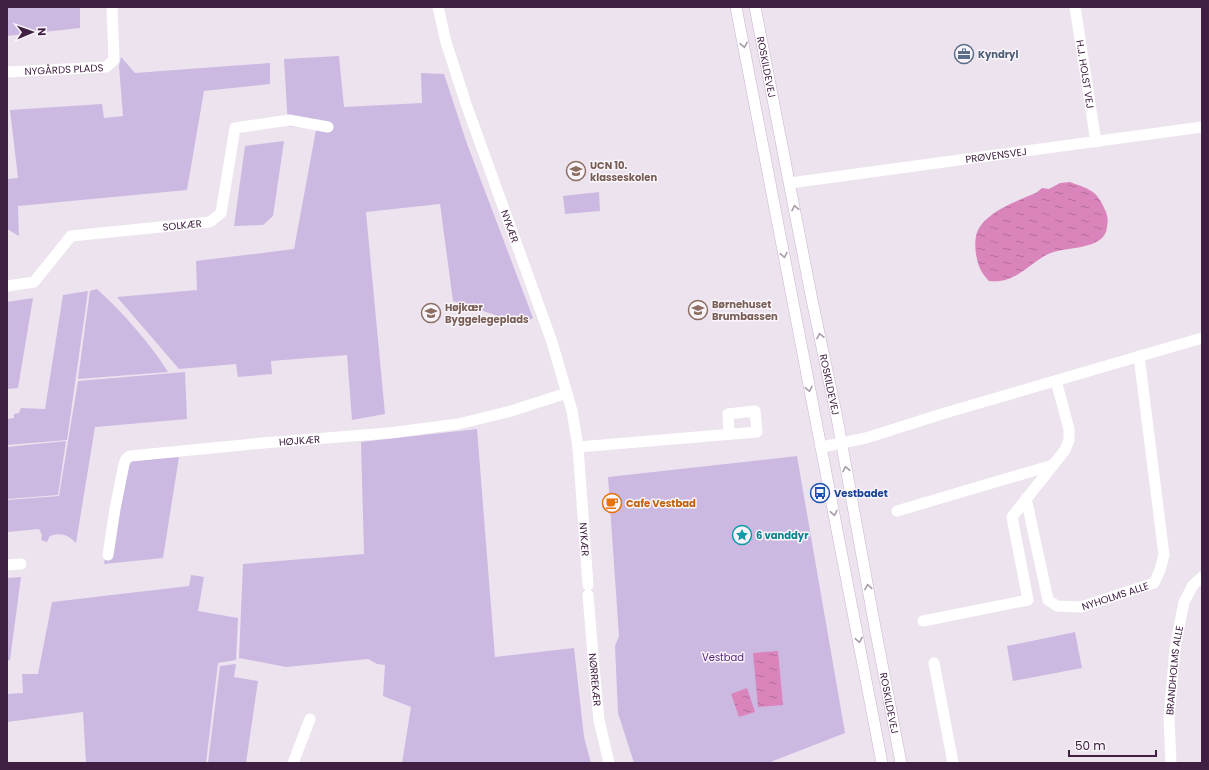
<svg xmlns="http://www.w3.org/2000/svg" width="1209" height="770" viewBox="0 0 1209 770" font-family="Poppins,sans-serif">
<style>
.park{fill:#ccb9e2}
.water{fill:url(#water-ripples)}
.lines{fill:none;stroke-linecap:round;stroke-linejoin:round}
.secondary-casing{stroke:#cbb5d0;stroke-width:12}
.minor{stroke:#fff;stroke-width:11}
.tertiary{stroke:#fff;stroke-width:11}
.secondary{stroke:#fff;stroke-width:11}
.oneway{stroke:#a99baa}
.labels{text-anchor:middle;stroke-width:3;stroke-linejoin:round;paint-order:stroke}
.service-label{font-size:10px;font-weight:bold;fill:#4e5e75;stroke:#f8f4fa;text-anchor:start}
.street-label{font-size:10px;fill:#402042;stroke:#f8f4fa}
.education-label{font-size:10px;font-weight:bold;fill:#785e54;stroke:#f8f4fa;text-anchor:start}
.transit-label{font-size:10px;font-weight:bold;fill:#164399;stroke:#f8f4fa;text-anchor:start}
.food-label{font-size:10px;font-weight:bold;fill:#c56008;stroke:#f8f4fa;text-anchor:start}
.culture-label{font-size:10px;font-weight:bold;fill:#0d838f;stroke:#f8f4fa;text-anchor:start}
.park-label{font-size:10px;fill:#59257f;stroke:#f8f4fa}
</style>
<defs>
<pattern id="water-ripples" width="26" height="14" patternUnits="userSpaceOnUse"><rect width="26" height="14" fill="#da84bc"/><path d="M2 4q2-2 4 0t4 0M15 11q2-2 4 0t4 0" fill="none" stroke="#b26c9a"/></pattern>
</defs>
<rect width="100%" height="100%" fill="#ece3ee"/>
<g class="park">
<polygon points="7,7 80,7 80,28 7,36"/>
<polygon points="339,56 344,107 422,103 421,73 444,74 466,141 533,318 522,324 453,301 440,204 366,212 385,414 352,420 347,355 271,361 272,374 238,377 236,364 179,369 117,297 197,290 196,261 294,249 316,130 288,126 284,59"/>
<polygon points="121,57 135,73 270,63 270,84 204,91 187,190 18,206 19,236 7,229 7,179 18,178 10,110 102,104 104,118 123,116 119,66"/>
<polygon points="284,141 273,216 263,225 234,226 245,146"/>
<polygon points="599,192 600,211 565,214 563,196"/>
<path d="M97,289C124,314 149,342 168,372L78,379L90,291Z"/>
<polygon points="88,291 67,440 7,445 7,419 14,418 14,414 19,413 21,408 45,409 63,295"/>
<polygon points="33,298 18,388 7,389 7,302"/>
<path d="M185,372L187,419L95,427L76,543C68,535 61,532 50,536L47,542L41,540L42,535L39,529L7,532V500L59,496L78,381Z"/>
<polygon points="477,429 495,657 574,648 584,737 591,763 402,763 411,707 383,696 385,665 377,664 368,659 286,667 239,658 243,564 364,554 361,442"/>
<polygon points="66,441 58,495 7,499 7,447"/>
<polygon points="797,456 845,733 768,763 634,763 618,713 615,646 619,636 608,477"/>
<polygon points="179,457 163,558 104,564 123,462"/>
<polygon points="191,575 204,577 198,611 238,618 236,660 218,663 206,763 86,763 83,712 7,722 7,694 23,693 22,674 38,674 52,602 189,586"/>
<polygon points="21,577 10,660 7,661 7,578"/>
<polygon points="1075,632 1082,668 1013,681 1007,646"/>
<polygon points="236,664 234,677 258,681 246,763 208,763 220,666"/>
</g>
<g class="water">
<path d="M1070,182C1091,190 1097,190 1106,212C1108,217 1108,221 1107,227C1105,251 1065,246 1048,254C1027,265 1015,284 989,281C981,273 978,266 976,254C975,248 975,242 976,236C981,213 1017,201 1036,193L1042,188L1049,189L1060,183Z"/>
<polygon points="778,651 783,705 758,707 753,653"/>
<polygon points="747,688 755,712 739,717 731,694"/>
</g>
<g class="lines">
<g class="secondary-casing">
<g id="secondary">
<polyline points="736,7 882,763"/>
<path id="s10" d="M755,7L812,300L837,418L874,622L901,763"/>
</g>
</g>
<g class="minor">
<path id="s1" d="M438,7L446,42L466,104L552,342L572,411L578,447L588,585"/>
<path id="s2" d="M1075,7L1096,142"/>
<path id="s3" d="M7,72L106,67L114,60L112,7"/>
<path id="s4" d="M790,183L1202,127"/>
<path id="s5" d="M7,286L34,282L71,236L210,222L221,213L235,128L289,120L328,127"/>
<polyline points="842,443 866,438 945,413 1202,338"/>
<polyline points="578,447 757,432 755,411 728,414 729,434"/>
<path id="s6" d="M1026,498L1048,600L1057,606L1081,607L1154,583L1160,570L1164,555L1139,356"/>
<polyline points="897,511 1053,465"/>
<path id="s7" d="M108,555L115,509L124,464L126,459L130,456L263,443L389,433L458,424L511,411L567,393"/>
<polyline points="7,565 21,564"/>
<path id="s8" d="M588,595L593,656L599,720L609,763"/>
<polyline points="923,621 1028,600 1012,517 1065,450 1069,440 1069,429 1056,381"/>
<polyline points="934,663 953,763"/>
<polyline points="293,763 310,719"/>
<path id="s9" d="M1171,763L1169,718L1175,648L1184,602L1193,585L1202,577"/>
</g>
<polyline class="tertiary" points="821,447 842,443"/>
<use href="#secondary" class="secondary"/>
</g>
<defs><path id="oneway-chevron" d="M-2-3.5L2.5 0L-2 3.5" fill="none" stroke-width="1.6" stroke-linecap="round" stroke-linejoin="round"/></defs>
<g class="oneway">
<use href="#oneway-chevron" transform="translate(744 45) rotate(79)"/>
<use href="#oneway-chevron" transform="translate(795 208) rotate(-101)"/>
<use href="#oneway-chevron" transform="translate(784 255) rotate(79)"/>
<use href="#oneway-chevron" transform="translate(820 336) rotate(-102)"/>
<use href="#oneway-chevron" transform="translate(809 389) rotate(79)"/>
<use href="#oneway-chevron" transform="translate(846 469) rotate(-101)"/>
<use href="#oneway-chevron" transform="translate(834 513) rotate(79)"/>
<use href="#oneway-chevron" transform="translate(868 587) rotate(-99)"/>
<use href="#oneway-chevron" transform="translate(859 640) rotate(79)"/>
</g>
<defs>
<g id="office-ring" transform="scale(1)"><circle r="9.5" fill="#f8f4fa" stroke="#5c6f8a" stroke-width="1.5"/><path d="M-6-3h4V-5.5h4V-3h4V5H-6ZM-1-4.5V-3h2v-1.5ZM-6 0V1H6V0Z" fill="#5c6f8a"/></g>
<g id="school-ring" transform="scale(1)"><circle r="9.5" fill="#f8f4fa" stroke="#8d6e63" stroke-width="1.5"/><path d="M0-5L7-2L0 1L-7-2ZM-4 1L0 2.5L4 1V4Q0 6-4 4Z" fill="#8d6e63"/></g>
<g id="bus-ring" transform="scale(1)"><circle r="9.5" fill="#f8f4fa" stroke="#1a4fb4" stroke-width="1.5"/><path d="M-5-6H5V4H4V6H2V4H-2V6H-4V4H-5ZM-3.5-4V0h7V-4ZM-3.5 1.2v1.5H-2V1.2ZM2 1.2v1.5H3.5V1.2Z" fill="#1a4fb4"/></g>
<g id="cafe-ring" transform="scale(1)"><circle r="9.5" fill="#f8f4fa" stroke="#e8710a" stroke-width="1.5"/><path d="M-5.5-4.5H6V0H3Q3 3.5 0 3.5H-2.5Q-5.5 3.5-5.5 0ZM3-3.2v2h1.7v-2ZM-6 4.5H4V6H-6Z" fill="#e8710a"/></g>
<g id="sight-ring" transform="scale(1)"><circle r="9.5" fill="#f8f4fa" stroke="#0f9aa8" stroke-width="1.5"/><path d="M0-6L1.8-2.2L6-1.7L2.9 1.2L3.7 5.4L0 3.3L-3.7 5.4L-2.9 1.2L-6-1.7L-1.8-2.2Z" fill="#0f9aa8"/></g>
</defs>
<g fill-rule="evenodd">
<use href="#office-ring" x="964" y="54"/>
<use href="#school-ring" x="576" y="171"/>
<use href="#school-ring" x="698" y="310"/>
<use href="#school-ring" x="431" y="313"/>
<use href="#bus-ring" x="820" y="493"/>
<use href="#cafe-ring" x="612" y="503"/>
<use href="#sight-ring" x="742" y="535"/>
</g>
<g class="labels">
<g class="service-label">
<text x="978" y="58">Kyndryl</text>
</g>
<g class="street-label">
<text dy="4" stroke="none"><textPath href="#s10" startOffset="61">ROSKILDEVEJ</textPath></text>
<text dy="4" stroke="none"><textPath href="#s3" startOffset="57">NYGÅRDS PLADS</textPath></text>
<text dy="4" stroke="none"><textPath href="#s2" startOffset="68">H.J. HOLST VEJ</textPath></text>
<text dy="4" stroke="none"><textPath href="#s4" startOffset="208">PRØVENSVEJ</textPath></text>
<text dy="4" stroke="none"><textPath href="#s5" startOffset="198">SOLKÆR</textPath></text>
<text dy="4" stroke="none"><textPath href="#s1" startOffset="231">NYKÆR</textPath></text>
<text dy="4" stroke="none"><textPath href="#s10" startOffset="385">ROSKILDEVEJ</textPath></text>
<text dy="4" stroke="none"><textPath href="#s7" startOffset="273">HØJKÆR</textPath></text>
<text dy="4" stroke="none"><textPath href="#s1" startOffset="555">NYKÆR</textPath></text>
<text dy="4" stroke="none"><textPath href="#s6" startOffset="175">NYHOLMS ALLE</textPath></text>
<text dy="4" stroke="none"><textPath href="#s9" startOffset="93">BRANDHOLMS ALLE</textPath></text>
<text dy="4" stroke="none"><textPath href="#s8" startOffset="85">NØRREKÆR</textPath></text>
<text dy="4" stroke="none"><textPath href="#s10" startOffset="709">ROSKILDEVEJ</textPath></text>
</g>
<g class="education-label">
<text x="590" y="169">UCN 10.<tspan x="590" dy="12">klasseskolen</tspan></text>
<text x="712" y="308">Børnehuset<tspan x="712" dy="12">Brumbassen</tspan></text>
<text x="445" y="311">Højkær<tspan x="445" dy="12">Byggelegeplads</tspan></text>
</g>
<g class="transit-label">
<text x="834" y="497">Vestbadet</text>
</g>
<g class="food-label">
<text x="626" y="507">Cafe Vestbad</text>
</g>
<g class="culture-label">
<text x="756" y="539">6 vanddyr</text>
</g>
<g class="park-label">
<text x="723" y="661">Vestbad</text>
</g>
</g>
<rect width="1209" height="770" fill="none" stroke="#402042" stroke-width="16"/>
<g transform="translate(32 32) rotate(88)" stroke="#f8f4fa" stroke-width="3" paint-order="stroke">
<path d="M0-3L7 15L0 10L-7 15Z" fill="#402042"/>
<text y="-6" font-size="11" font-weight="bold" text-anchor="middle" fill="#402042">N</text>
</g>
<path d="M1069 750v6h87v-6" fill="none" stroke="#402042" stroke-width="2"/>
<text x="1075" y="750" font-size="12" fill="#402042" stroke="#f8f4fa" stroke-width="3" paint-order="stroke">50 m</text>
</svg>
